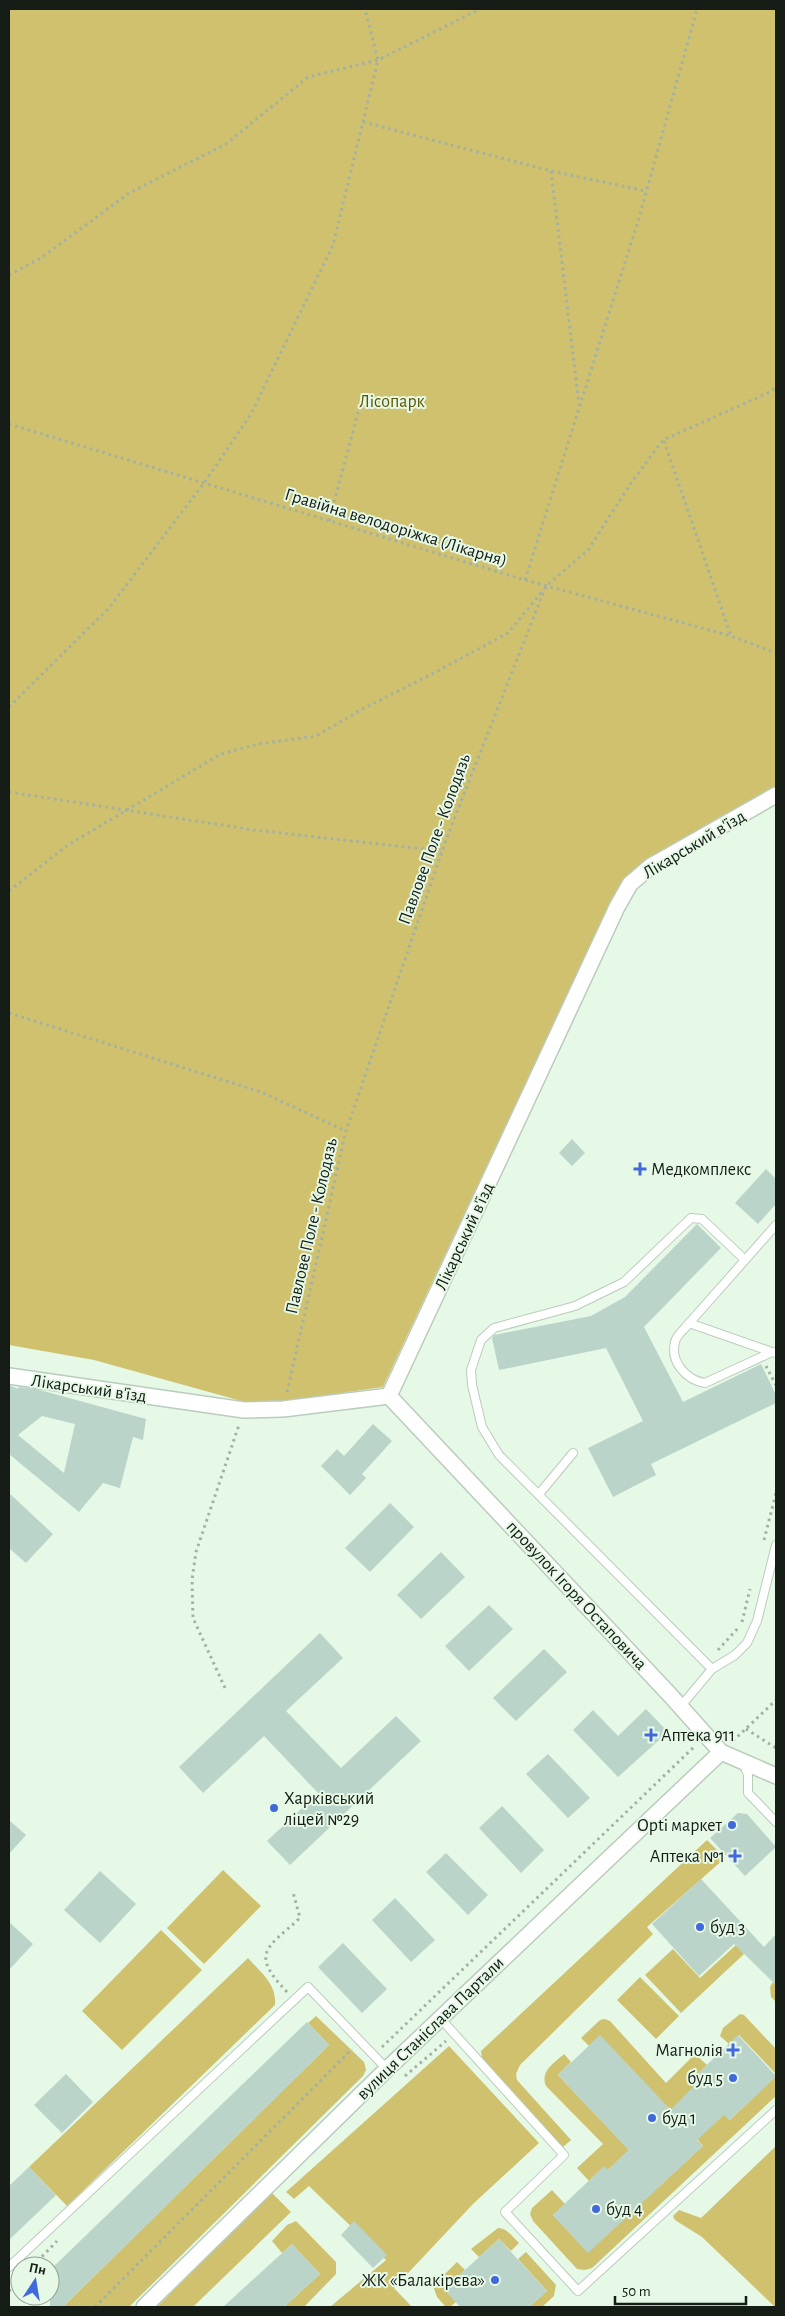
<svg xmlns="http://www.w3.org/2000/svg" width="785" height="2316" viewBox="0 0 785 2316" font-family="'Alegreya Sans',sans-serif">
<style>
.green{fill:#d0c16f}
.building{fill:#bad4ca;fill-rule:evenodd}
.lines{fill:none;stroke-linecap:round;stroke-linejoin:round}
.service-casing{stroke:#baccbb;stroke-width:10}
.minor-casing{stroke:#baccbb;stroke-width:18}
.path{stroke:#a2b1a3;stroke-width:3;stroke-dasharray:2.5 4;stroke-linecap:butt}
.service{stroke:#fff;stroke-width:8}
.minor{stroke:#fff;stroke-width:15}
.poi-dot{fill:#4169db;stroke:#e6f9e7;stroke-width:2}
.labels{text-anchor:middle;stroke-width:4;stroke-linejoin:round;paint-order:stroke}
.park-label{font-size:18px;fill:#5f5304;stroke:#e6f9e7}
.street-label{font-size:18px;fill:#151b15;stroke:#e6f9e7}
.poi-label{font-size:18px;fill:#151b15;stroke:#e6f9e7;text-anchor:start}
</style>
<rect width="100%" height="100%" fill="#e6f9e7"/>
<g class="green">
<polygon points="9,9 776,9 776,793 627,887 600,925 383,1387 271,1403 245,1402 94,1360 9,1345"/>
<polygon points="707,1840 725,1858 647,1927 653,1934 520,2065 516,2074 517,2080 571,2140 562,2148 482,2060 481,2051"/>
<polygon points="223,1870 261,1906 204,1964 167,1928"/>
<polygon points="161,1930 202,1970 122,2050 82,2011"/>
<polygon points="736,1945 744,1954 681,2013 645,1975 673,1949 700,1978"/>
<path d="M248,1958C261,1973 277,1984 275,2005L67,2206L29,2167Z"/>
<polygon points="640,1977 679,2016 656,2039 617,2000"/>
<polygon points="773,1982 776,1985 776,2002 771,1997 770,1987"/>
<polygon points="740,2014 744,2015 776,2049 776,2074 739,2035 729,2044 720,2036 723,2028"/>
<polygon points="316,2016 364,2062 366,2070 363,2076 129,2307 63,2307 329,2045 308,2023"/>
<polygon points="605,2019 610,2021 666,2083 695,2054 707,2065 691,2081 695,2086 671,2110 589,2046 581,2038 600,2020"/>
<polygon points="449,2046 539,2143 473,2204 394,2288 412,2307 330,2307 386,2260 309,2186 294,2199 286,2192"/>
<path d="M564,2054L571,2062L558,2075L629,2150L608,2170L604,2167L589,2181L577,2168L603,2144L546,2086C540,2071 554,2063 564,2054Z"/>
<polygon points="776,2076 776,2096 592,2268 585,2270 577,2269 533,2221 530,2214 532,2208 552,2190 565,2204 553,2215 588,2252 703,2146 697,2139 724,2114 730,2120"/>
<polygon points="776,2146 776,2307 775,2307 702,2237 675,2220 673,2216 679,2210 701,2218"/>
<polygon points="271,2192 291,2212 193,2307 157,2307"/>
<polygon points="296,2221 336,2262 336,2274 304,2307 284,2307 320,2274 292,2244 282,2253 272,2241 287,2225"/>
<path d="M498,2228C507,2228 513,2237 519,2243L511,2251L499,2239L479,2257L471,2249Z"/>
<polygon points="526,2252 556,2285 554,2296 542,2307 529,2307 547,2291 518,2259"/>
<polygon points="457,2262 465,2270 444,2289 456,2302 450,2307 446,2307 437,2297 433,2286"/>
</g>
<g class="building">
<polygon points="572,1139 585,1153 572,1166 559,1153"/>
<polygon points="766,1169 776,1179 776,1204 758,1224 735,1203"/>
<polygon points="697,1224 721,1248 644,1327 683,1402 761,1364 776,1395 776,1403 651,1464 656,1475 613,1497 588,1448 643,1421 606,1348 499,1370 492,1338 494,1335 591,1316 625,1297"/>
<path d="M9,1385L18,1389L19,1387L36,1389L146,1419L143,1440L133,1437L120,1488L103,1483L79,1512L9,1454ZM42,1416L75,1424L64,1473L18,1435Z"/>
<polygon points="373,1424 392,1441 362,1474 366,1478 350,1495 321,1466 337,1449 344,1456"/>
<polygon points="9,1493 53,1534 26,1563 9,1548"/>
<polygon points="390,1503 414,1527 370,1572 345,1548"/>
<polygon points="441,1552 465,1577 421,1619 397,1595"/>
<polygon points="489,1605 513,1629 469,1671 445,1646"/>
<polygon points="320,1633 343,1658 286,1711 341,1768 396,1716 421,1741 290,1865 267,1841 318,1793 264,1736 203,1793 179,1767"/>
<polygon points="544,1649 567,1672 516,1721 493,1698"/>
<polygon points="646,1709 668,1732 618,1777 573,1730 593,1710 618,1736"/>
<polygon points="548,1754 590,1798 568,1818 526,1774"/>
<polygon points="502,1806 544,1850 521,1873 479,1828"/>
<polygon points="738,1813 747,1814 776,1847 745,1876 710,1838"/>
<polygon points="9,1820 26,1835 9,1854"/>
<polygon points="446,1853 488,1895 468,1915 426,1872"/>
<polygon points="100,1871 136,1904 100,1943 64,1910"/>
<polygon points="701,1879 764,1947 776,1934 776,1985 734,1944 699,1976 652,1924"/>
<polygon points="395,1898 435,1940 411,1962 372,1920"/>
<polygon points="9,1922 33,1944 9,1970"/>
<polygon points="343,1943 387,1989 362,2013 318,1967"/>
<polygon points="307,2022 329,2045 63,2307 50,2307 50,2270"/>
<polygon points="600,2035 671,2110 695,2085 690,2081 738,2035 776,2076 730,2120 724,2115 712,2126 697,2140 703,2146 588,2253 553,2215 604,2166 608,2170 629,2150 558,2075"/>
<polygon points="66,2074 93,2102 62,2133 34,2105"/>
<polygon points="29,2167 56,2195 9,2240 9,2186"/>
<polygon points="354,2221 387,2255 373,2268 341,2235"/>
<polygon points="499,2239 547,2291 529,2307 460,2307 444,2289"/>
<polygon points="292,2244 320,2274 284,2307 223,2307"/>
</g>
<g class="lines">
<g class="service-casing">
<g id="service">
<path d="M776,1225L684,1329C680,1333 676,1337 675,1342C670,1362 686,1380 705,1383L772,1352L776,1353"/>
<polyline points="689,1323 772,1352"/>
<polyline points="539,1494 573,1453"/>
<polyline points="712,1669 499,1455 482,1427 472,1385 471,1370 481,1340 494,1328 575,1306 624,1282 691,1218 702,1219 744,1259"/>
<polyline points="681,1706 712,1669 735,1655 747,1643 757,1621 776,1545"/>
<polyline points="743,1762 748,1775 748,1793 776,1822"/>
<polyline points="440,2018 564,2155 505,2212 578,2291 776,2110"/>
<polyline points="9,2267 308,1987 387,2069"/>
</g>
</g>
<g class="minor-casing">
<g id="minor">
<polyline points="9,1376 244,1410 283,1409 389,1396"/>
<polyline points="389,1396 617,907 630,884 651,866 776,795"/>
<polyline points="389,1396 670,1695 721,1752 776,1776"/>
<polyline points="144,2307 387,2069 721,1752"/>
</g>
</g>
<g class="path">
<polyline points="363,122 551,171 646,191"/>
<polyline points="551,171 579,404"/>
<polyline points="9,275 41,258 129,193 226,144 308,77 378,60 480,9"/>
<polyline points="9,424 525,580 731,636 776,653"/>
<polyline points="664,441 731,636"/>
<polyline points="329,521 359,409"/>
<polyline points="525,580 639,218 697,9"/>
<polyline points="9,707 109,608 204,483 251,414 333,245 378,60 365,9"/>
<polyline points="9,792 254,830 441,851"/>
<polyline points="9,891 68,845 221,754 258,744 316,736 364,708 432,674 508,633 544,589"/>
<polyline points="9,1013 261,1092 346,1131"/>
<polyline points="766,1366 776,1385"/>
<polyline points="287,1392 346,1131 446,840 546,586 588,550 631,483 663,440 770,392 776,387"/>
<polyline points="764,1540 776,1493"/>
<polyline points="742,1622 750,1589"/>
<polyline points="718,1650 739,1627"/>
<polyline points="225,1688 193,1618 192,1580 196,1552 239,1425"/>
<polyline points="746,1729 776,1748"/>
<polyline points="733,1741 776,1700"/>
<path d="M287,1992C250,1953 266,1949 300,1918L293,1892"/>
<polyline points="382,2047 695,1746"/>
<polyline points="405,2076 446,2041"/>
<polyline points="33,2266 57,2241"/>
<polyline points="9,2291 20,2279"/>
<polyline points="95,2307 352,2049"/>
</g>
<use href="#service" class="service"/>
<use href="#minor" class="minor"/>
</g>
<g class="poi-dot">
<path d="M637.5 1161.5h5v5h5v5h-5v5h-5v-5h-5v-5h5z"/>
<path d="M648.5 1727.5h5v5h5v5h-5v5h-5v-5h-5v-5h5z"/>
<circle cx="274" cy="1808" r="5"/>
<circle cx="732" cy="1825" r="5"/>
<path d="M732.5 1848.5h5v5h5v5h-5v5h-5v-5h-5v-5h5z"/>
<circle cx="700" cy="1927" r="5"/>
<path d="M730.5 2042.5h5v5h5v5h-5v5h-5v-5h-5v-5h5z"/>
<circle cx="733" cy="2078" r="5"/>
<circle cx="652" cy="2118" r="5"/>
<circle cx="596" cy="2209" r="5"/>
<circle cx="495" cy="2280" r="5"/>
</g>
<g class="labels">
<g class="park-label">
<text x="392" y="407">Лісопарк</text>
</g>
<g class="street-label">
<text transform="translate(396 527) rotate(17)" y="6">Гравійна велодоріжка (Лікарня)</text>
<text transform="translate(434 839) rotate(-70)" y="6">Павлове Поле - Колодязь</text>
<text transform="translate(694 844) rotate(-31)" y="6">Лікарський в'їзд</text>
<text transform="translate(311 1226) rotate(-77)" y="6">Павлове Поле - Колодязь</text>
<text transform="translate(464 1236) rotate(-65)" y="6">Лікарський в'їзд</text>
<text transform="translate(89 1388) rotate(8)" y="6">Лікарський в'їзд</text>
<text transform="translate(577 1595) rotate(47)" y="6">провулок Ігоря Остаповича</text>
<text transform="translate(430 2028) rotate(-44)" y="6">вулиця Станіслава Партали</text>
</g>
<g class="poi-label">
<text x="651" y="1175">Медкомплекс</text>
<text x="661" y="1741">Аптека 911</text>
<text x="284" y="1804">Харківський<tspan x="284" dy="21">ліцей №29</tspan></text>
<text x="722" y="1831" text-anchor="end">Opti маркет</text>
<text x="725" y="1862" text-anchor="end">Аптека №1</text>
<text x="710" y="1933">буд 3</text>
<text x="723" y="2056" text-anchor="end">Магнолія</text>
<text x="723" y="2084" text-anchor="end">буд 5</text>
<text x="662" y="2124">буд 1</text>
<text x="606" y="2215">буд 4</text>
<text x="485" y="2286" text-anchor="end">ЖК «Балакірєва»</text>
</g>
</g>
<rect width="785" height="2316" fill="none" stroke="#151b15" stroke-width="20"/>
<g transform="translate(35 2281) rotate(12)"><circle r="24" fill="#e6f9e7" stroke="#92a093"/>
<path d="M0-4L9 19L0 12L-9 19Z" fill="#4169db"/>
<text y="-8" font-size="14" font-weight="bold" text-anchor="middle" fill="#151b15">Пн</text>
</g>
<path d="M615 2296v8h131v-8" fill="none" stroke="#151b15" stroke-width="2.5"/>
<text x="622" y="2296" font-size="15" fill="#151b15" stroke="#e6f9e7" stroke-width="4" paint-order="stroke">50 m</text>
</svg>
